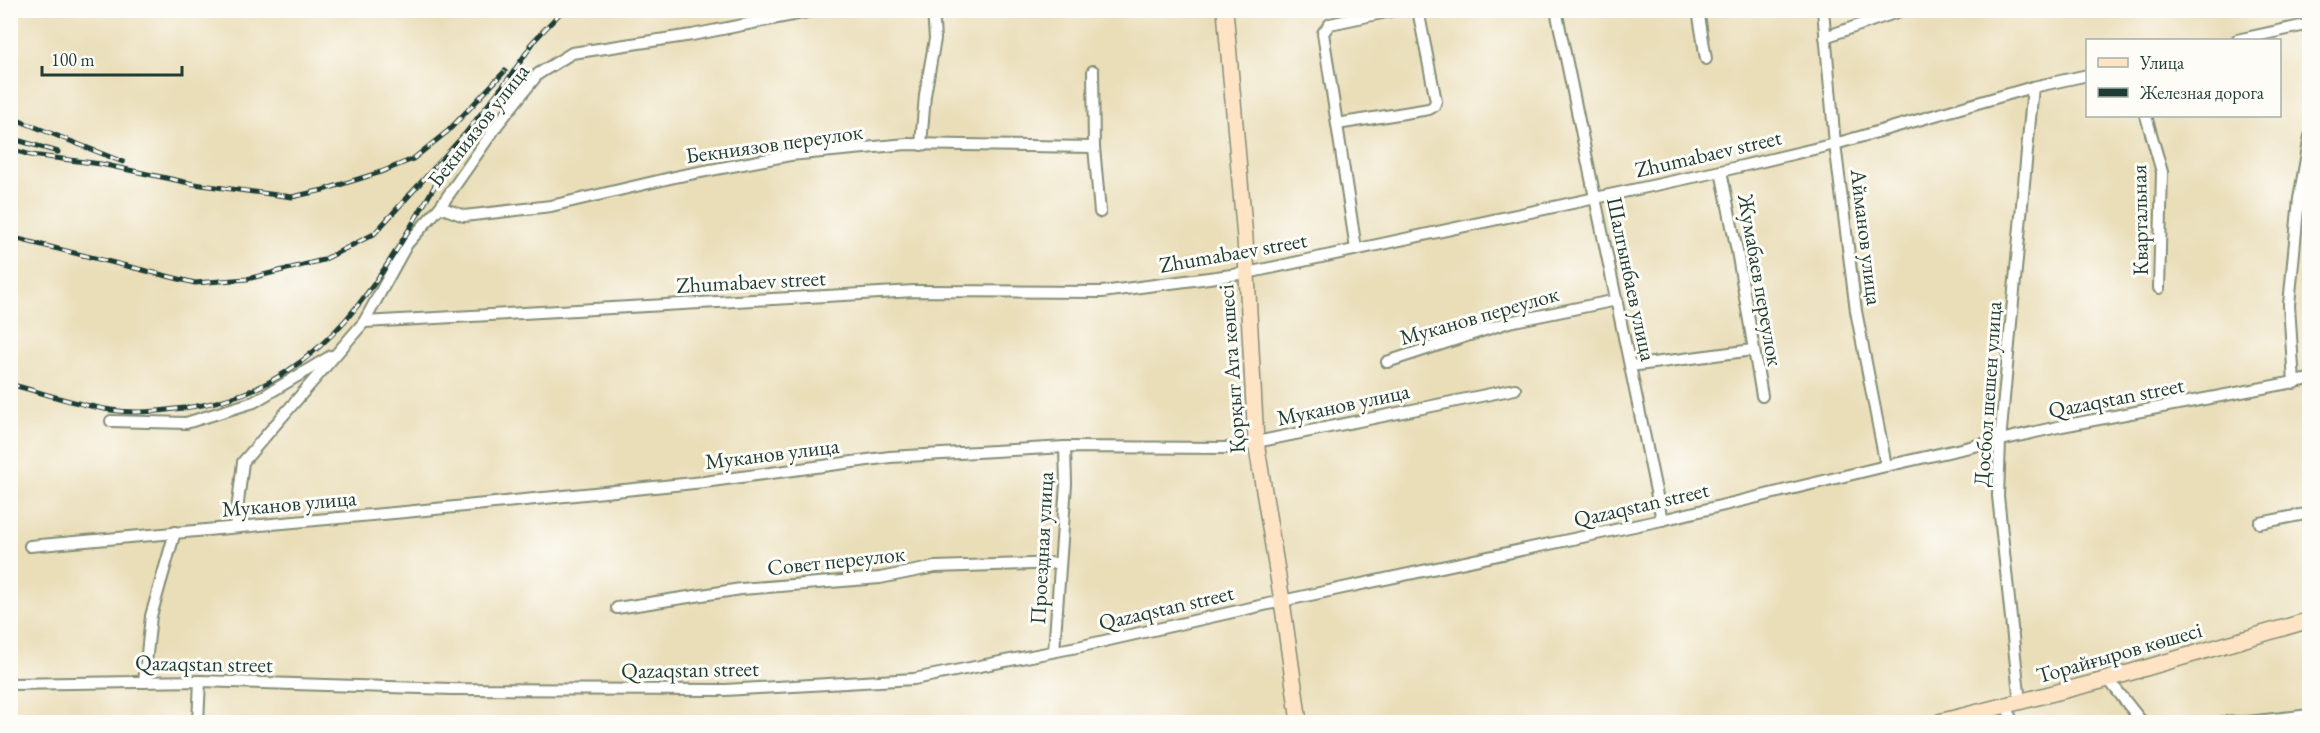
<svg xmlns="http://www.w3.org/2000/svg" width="2320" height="733" viewBox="0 0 2320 733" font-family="'EB Garamond',serif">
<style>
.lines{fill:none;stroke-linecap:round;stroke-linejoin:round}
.street-casing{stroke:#848e76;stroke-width:14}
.secondary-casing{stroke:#848e76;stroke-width:18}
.street{stroke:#fff;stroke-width:10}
.secondary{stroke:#fee4c5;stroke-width:15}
.rail-casing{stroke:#1f3d34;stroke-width:5}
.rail{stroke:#fdfcf7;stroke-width:3;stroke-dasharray:9;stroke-linecap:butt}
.labels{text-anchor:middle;stroke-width:6;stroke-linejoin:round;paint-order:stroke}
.street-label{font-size:22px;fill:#1f3d34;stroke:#fdfcf7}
</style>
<rect width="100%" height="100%" fill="#fdfcf7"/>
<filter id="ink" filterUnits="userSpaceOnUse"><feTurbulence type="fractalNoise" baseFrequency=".0167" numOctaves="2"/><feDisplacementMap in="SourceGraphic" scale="12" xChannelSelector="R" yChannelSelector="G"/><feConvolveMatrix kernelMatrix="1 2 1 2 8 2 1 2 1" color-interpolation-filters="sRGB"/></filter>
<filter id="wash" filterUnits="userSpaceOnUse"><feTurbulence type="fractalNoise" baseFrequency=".008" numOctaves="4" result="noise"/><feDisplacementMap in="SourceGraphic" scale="24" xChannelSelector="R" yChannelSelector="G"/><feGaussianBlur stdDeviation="1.35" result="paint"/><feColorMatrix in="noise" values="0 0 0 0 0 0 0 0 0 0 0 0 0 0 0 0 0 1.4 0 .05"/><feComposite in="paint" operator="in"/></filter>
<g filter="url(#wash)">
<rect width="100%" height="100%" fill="#eadeb9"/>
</g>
<g filter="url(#ink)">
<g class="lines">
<g class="street-casing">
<g id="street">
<polyline points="818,10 692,35 572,53 538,74 498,124 440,207 464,216 551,206 679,176 790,155 907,144 1094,147"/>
<polyline points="1556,10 1662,520"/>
<polyline points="1698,10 1706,59"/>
<polyline points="1823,10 1835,144 1856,311 1886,466"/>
<polyline points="1825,37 1903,10"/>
<polyline points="2237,40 2310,24"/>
<polyline points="1093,71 1094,147 1100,212"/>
<polyline points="2146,116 2162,172 2159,288"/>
<polyline points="1337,124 1429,109 1434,106 1436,101 1418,10"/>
<polyline points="921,145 925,95 935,39 933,10"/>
<polyline points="1721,171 1737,251 1762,396"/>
<polyline points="1356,249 1323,33 1330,24 1396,10"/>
<polyline points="364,322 915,291 1102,292 1247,273 1721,171 1835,144 2033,87 2088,75"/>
<polyline points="1387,362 1509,322 1617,300"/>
<polyline points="1630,366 1753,350"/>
<polyline points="2294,383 2289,305 2299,199 2310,136"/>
<polyline points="111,421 186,423 254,402 331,356"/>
<polyline points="2260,523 2310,513"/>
<polyline points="235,527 243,462 364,322 407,244 440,207"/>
<polyline points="30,546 405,512 704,482 890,457 1065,447 1227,448 1515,389"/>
<polyline points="617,608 741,589 880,578 935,567 1060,563"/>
<polyline points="1054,651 1066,484 1065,447"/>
<polyline points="2108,679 2142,722"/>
<polyline points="144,682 151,616 175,532"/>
<polyline points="10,684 200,681 452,689 725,690 914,679 1082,646 1282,601 1662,520 1886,466 2062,426 2310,379"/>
<polyline points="2020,703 1998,496 2000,441 2033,87"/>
<polyline points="2008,706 2011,722"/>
<polyline points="198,722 200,681"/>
<polyline points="2222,722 2247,722 2310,715"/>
</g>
</g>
<g class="secondary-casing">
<g id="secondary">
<polyline points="1225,10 1245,238 1256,442 1282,601 1299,722"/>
<polyline points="1939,722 2101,681 2310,620"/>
</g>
</g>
<use href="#street" class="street"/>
<use href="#secondary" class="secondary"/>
<g class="rail-casing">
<g id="rail">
<polyline points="530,45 563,10"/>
<polyline points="10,117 123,162"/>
<polyline points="10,138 58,152"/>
<polyline points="10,149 31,155 101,164 194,184 292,197 323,190 381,172 413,159 448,131 505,71"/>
<polyline points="10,237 195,283 247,279 323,260 374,234 465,134 512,74 535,40"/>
<path d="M10,384C43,393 78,405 111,410C135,414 160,411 184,408C329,390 383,272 450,160"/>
</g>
</g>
<use href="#rail" class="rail"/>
</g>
</g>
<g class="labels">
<g class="street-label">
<text transform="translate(478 125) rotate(-52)" y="8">Бекниязов улица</text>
<text transform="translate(774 143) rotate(-8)" y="8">Бекниязов переулок</text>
<text transform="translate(1708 153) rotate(-13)" y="8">Zhumabaev street</text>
<text transform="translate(2139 220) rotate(-91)" y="8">Квартальная</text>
<text transform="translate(1867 237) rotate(83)" y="8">Айманов улица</text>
<text transform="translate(1233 252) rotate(-10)" y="8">Zhumabaev street</text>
<text transform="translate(1632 279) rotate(78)" y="8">Шалгынбаев улица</text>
<text transform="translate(1761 280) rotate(80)" y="8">Жумабаев переулок</text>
<text transform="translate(751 281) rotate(-3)" y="8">Zhumabaev street</text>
<text transform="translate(1479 315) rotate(-16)" y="8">Муканов переулок</text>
<text transform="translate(1231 369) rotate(-94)" y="8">Қорқыт Ата көшесі</text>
<text transform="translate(1987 394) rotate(-86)" y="8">Досбол шешен улица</text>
<text transform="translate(2116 397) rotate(-11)" y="8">Qazaqstan street</text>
<text transform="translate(1343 404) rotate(-12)" y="8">Муканов улица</text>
<text transform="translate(772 453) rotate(-7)" y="8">Муканов улица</text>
<text transform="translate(289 503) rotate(-5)" y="8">Муканов улица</text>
<text transform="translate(1641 504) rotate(-13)" y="8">Qazaqstan street</text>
<text transform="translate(1041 548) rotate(-87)" y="8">Проездная улица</text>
<text transform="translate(836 560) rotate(-6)" y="8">Совет переулок</text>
<text transform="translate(1166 607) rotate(-13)" y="8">Qazaqstan street</text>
<text transform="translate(2119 652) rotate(-16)" y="8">Торайғыров көшесі</text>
<text transform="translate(204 663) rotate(1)" y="8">Qazaqstan street</text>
<text transform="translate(690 669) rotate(-1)" y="8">Qazaqstan street</text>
</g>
</g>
<rect width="2320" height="733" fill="none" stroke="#fdfcf7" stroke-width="36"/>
<rect x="2086" y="39" width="195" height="78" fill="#fdfcf7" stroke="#a4b0a9" stroke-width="1.5"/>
<rect x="2098" y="58" width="30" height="9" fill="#fee4c5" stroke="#a4b0a9" stroke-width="1.5"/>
<text x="2140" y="69" font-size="18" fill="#1f3d34">Улица</text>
<rect x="2098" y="88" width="30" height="9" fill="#1f3d34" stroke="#a4b0a9" stroke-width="1.5"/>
<text x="2140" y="99" font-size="18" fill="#1f3d34">Железная дорога</text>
<path d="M42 66v9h140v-9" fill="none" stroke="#1f3d34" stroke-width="3"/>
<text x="51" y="66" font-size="18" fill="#1f3d34" stroke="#fdfcf7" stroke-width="4.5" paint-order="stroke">100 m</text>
</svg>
